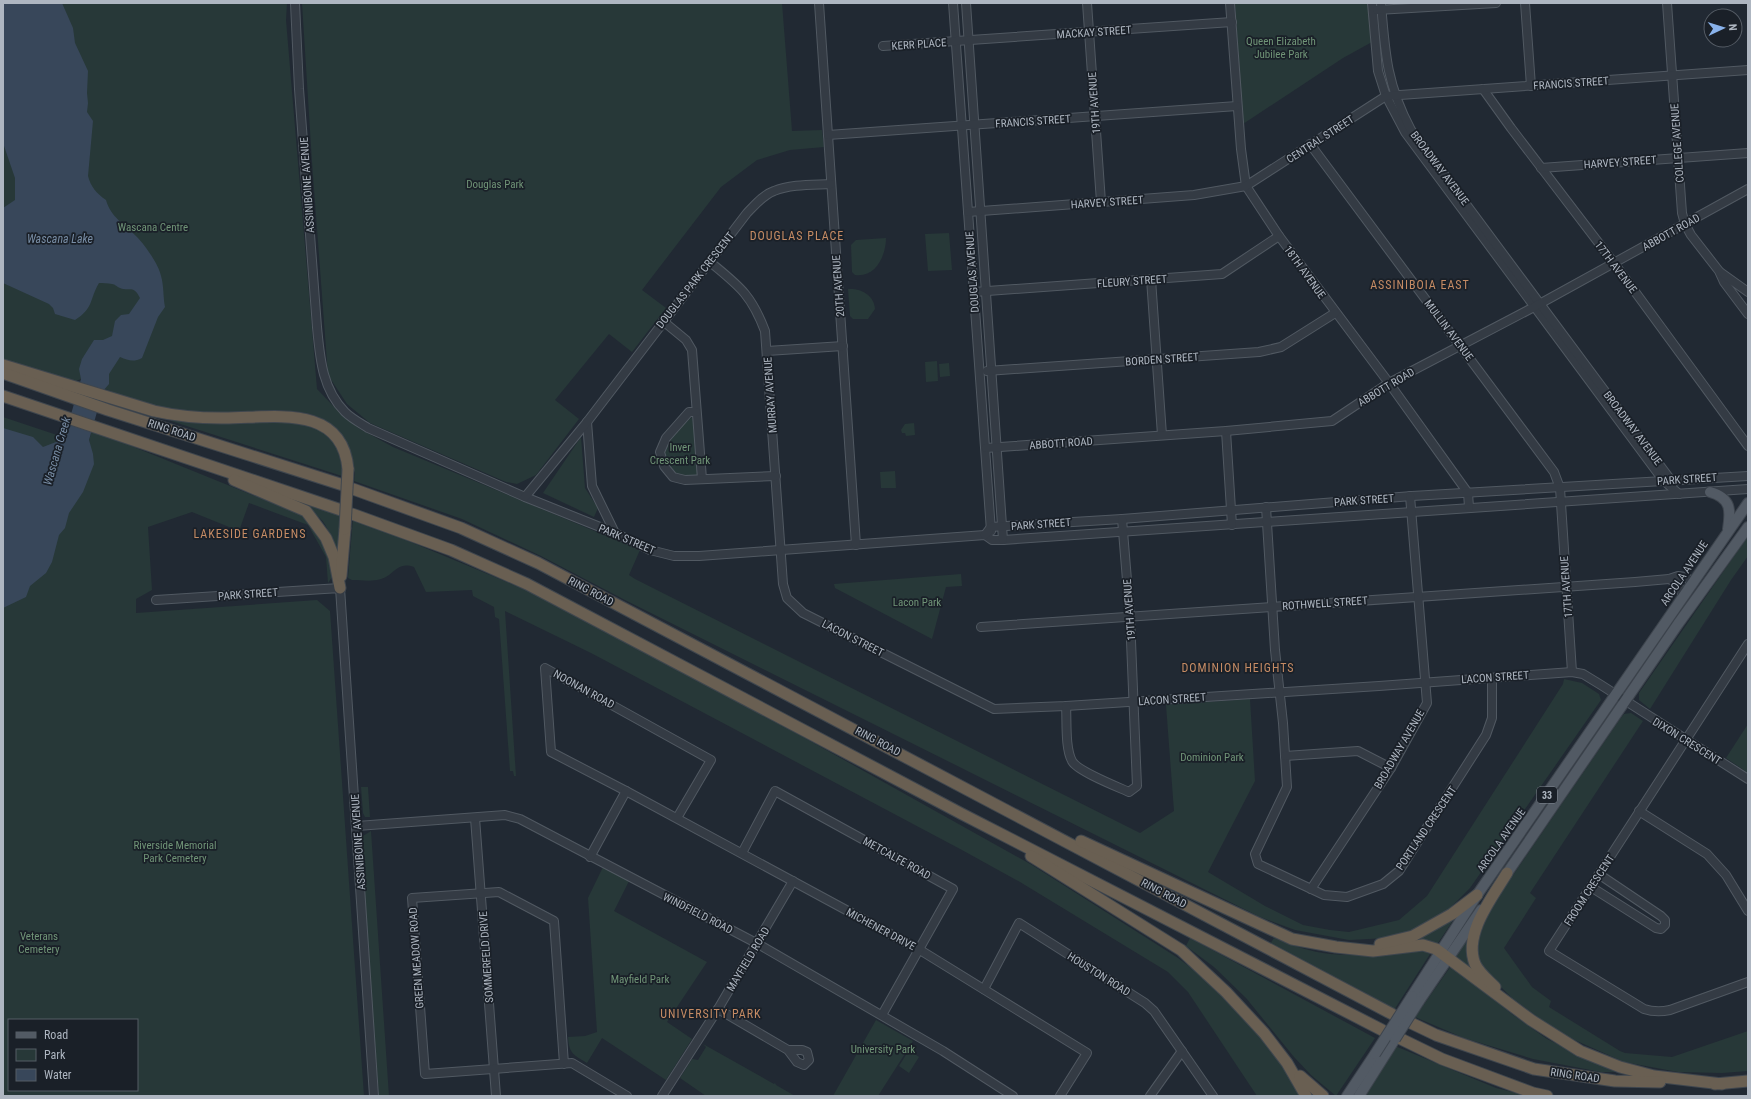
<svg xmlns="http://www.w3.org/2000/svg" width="1751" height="1099" viewBox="0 0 1751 1099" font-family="'Roboto Condensed',sans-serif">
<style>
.green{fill:#273838;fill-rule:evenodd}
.water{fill:#38475a}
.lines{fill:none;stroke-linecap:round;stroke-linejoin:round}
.minor-casing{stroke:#515962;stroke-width:10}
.major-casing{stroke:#3d444d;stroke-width:12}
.highway-casing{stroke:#3f464e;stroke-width:13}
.minor{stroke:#343b44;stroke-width:8}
.major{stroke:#525a64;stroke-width:10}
.highway{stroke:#695f52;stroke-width:11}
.major-bridge-casing{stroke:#3d444d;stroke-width:12;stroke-linecap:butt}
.highway-bridge-casing{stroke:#3f464e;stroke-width:13;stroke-linecap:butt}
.major-bridge{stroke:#525a64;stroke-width:10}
.highway-bridge{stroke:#695f52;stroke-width:11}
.labels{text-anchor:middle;stroke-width:3.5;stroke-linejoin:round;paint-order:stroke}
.shield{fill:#1a2028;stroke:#828993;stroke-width:1}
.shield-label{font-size:10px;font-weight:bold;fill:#aeb6c1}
.street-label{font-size:11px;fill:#aeb6c1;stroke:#1a2028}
.park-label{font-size:11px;fill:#709477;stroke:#1a2028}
.neighbourhood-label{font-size:12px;letter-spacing:1px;fill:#c58b64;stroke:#1a2028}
.water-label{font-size:12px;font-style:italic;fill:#798ea6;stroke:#1a2028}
</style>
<rect width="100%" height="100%" fill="#212933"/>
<g class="green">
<path d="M3,3H287L286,20L317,389L341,414L360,429L393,447L640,550L629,575L635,579L1140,833L1174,811L1166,705L1250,699L1255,781L1208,872L1265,906L1303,925L1330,930L1349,932L1399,920L1427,896L1563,684L1564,679L1582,683L1599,694L1601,700L1470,888L1441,917L1416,929L1388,938L1349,940L1295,930L1260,917L623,599L541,556L462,519L354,481L355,472L352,471C346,409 303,409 253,411C227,412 200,415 174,412C153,409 130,400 109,395L110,391L81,379L76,381L75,384L3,360Z"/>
<polygon points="302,3 782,3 792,131 822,130 824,147 790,150 757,160 721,187 642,290 666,308 632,352 609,334 555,400 579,419 536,475 517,484 506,482 370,423 347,404 328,375 312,162"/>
<polygon points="1235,3 1369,3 1372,42 1343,58 1243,124"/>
<polygon points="949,233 952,270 928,271 925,234"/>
<path d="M886,238C886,255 876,278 855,275L852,272L851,245L856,240Z"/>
<path d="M848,289C861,288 874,295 875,309L868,319H853L850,316Z"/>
<polygon points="937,361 938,381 926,382 925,362"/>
<polygon points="949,363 950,376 940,377 939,364"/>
<path d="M3,417L90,446L89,440L92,430L302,515L313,524L329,554L332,577L328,583L326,557L308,525L249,503L239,531L192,512L148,527L152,590L136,599V613L317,600L330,611L364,1096H3ZM9,1020H137V1090H9Z"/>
<polygon points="172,417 283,420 315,424 335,440 344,466 342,476 171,421"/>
<path d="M692,417L700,476C677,478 669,475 662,452L668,439Z"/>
<polygon points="914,423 915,435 906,436 905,433 902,433 901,430 905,424"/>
<polygon points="581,437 585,488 598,508 594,517 543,493"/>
<polygon points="895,471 896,488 881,488 880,472"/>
<path d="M239,479L340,513L338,560C331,552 332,534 324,523C311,504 261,489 239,479Z"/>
<path d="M353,518L526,590L603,629L692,675L1032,865L1178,958L1207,980L1264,1041L1296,1085L1301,1096H1257L1188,992L1168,972L1020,882L962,850L591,653L505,611L516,776H514L513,771H510L499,619L495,617L494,607L473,596L472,590L426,592L414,567C396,561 395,575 381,579C372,582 361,580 352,580L348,578Z"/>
<polygon points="1748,536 1748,556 1731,580 1650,709 1639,700 1639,693"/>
<polygon points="961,574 962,586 946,587 932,639 835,588 834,584"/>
<polygon points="1631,713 1643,721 1530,893 1536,898 1504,948 1532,987 1551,1001 1549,1007 1620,1051 1625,1053 1672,1057 1748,1031 1748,1071 1722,1073 1678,1072 1624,1062 1559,1033 1512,998 1481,967 1476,948 1477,936 1498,897 1620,719 1624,714"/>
<polygon points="1748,724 1748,773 1726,758"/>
<polygon points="361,787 368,787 370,817 365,817 363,813"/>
<polygon points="371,831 389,1096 379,1096 360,843 363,836"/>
<path d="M603,867L629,881L614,911L707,962L667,1022L692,1039L666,1080L602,1038L587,1063C574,1055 569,1054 568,1037L585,1036L597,1032L588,898Z"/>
<polygon points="1451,920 1452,922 1436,946 1405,942 1423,936"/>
<polygon points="1468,935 1467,955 1472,969 1455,956"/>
<polygon points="1190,938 1375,1038 1336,1096 1311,1075 1294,1057 1246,998 1214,967 1186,946"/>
<path d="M1274,938C1292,945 1311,952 1330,954C1361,957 1392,953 1422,951L1430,954L1394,1010L1371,996L1270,944Z"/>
<polygon points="1451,966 1513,1015 1547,1039 1615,1072 1601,1072 1533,1059 1464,1038 1415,1017"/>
<polygon points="876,1020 913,1041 878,1096 833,1096"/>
<polygon points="703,1044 774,1084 775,1083 776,1085 795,1096 706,1096 680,1078 692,1059 698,1060 706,1047"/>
<polygon points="1395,1046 1496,1088 1529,1096 1364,1096"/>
<polygon points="909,1050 919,1057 909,1073 899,1066"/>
</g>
<path class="water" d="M3,3H62L73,28L75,43L88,71L87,93L88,103L87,112L93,121L88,176C91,187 96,193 106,200C111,218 125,224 137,237C145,245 159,265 161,276C164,286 163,297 165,307L158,317L142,358C134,362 129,361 120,357L109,374V384L103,391L89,440L93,454L94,464L83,492L69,513L65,528L59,535L52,562L46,573L30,586L26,597L3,608V428L33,437L43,447L56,442L66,432L81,379L79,369L82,359L94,340H103L112,336L115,321L121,315L129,314L140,298C133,284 130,292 120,288C117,287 115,284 112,284C108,283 103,283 99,283C89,300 94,308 75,320L55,314L53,308L49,304L3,283V208L15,200V178L3,143Z"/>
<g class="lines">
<g class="minor-casing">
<g id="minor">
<path d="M295,3L299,89L317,327C320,358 322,389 345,412C351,418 360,423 368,428L525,497L615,533L650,550L674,556H699L985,535L992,540H1003L1748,489"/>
<polyline points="819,3 856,545"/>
<polyline points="953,3 991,531"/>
<polyline points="966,3 1003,540"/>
<polyline points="1087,3 1101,202"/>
<polyline points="1230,3 1241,149 1246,186 1279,236 1389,383 1468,493 1469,507"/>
<polyline points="1372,3 1378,71 1386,96 1405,132 1663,480 1679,494"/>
<path d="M1381,3C1385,54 1387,85 1411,130L1673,483"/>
<polyline points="1525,3 1531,86"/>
<polyline points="1667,3 1682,213 1685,224 1691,235 1719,271 1724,282 1748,314"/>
<polyline points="1377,10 1496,3"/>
<polyline points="883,46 1232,22"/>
<polyline points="1483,89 1511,128 1614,263 1748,446"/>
<polyline points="828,135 1237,106"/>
<polyline points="1310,144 1554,472 1560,488 1572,672"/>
<polyline points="1541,168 1748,153"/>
<polyline points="968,212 1194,195 1246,186 1386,96 1748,70"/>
<path d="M710,262C739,286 751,294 765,331L783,584L787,598L803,613L994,709L1066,706L1379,686L1572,672L1583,674L1601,685L1748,779"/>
<polyline points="1720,272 1748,292"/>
<polyline points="1151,279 1162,435"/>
<polyline points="974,292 1222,274 1279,236"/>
<polyline points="663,321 686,340 692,350 702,479"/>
<polyline points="767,351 843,346"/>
<polyline points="987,371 1259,352 1281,347 1335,313"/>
<polyline points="696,412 689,412 666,438 660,452 664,466 673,477 685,480 776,476"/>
<polyline points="587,422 592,486 615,533"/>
<polyline points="1226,431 1232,525"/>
<polyline points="986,448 1226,431 1332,421 1389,383 1534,307 1748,189"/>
<path d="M525,497L587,422L747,213C755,205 763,195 774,191C791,184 814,185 831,184"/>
<polyline points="1266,507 1275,650 1283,723 1287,787 1255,854 1258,864 1324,895 1347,897 1383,884 1399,871 1486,735 1492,718 1492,678"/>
<polyline points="985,535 991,527 1122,519 1412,496 1748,476"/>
<polyline points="1669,579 1677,583 1683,596"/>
<polyline points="156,600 340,588 374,1096"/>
<polyline points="981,627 1635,582 1669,579 1678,576 1686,577 1692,583"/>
<path d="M1748,644L1549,951L1644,1009C1653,1012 1661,1012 1670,1010L1748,982"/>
<path d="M1066,706C1067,722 1065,748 1072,761C1077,771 1118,787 1129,792L1137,786L1130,617L1122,519"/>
<polyline points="1285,756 1358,751 1391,768"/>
<polyline points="1639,811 1707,854 1726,875 1748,911"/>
<polyline points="475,818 496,1096"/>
<polyline points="677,818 711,760 545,668 551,752 626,791 920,950 1087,1053 1060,1096"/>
<polyline points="357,826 505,815 520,819 758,944 943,1051 1013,1096"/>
<polyline points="742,853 775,791 953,889 882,1015"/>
<polyline points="590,857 626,791"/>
<polyline points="1591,887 1656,928 1661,929 1665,925 1665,920 1661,916 1600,875"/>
<polyline points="1311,889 1391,768 1427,703 1410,496"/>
<polyline points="984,989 1019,923 1145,1003 1154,1011 1213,1096"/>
<polyline points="718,1009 788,1050 797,1062 804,1065 809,1060 807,1052 802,1050 788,1050"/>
<polyline points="564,1064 554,921 499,892 412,898 425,1074 572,1063 627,1096"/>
<polyline points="662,1096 718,1009 793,881"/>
<polyline points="1150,1096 1182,1051"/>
</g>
</g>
<g class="major-casing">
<g id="major">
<path d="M1710,492C1731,498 1731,510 1728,529"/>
<polyline points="1503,879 1678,624 1748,527"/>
<polyline points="1412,996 1477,895 1748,503"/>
<polyline points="1419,1001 1481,910"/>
<polyline points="1347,1096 1375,1054"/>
<polyline points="1359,1096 1395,1039"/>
</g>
</g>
<g class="highway-casing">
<g id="highway">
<path d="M3,365L154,411C176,416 198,418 221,418C268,419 342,401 348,469"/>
<polyline points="3,373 108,410 343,485"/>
<polyline points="3,396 341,510"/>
<polyline points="234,480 306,511 326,538 334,557 340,588"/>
<polyline points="353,489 461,528 538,563 1392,1014"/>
<polyline points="352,514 451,550 527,584 962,814 1382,1030"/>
<polyline points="341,576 345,529"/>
<polyline points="1081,841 1292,939 1336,947 1373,951 1423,945 1436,949 1531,1020 1580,1051 1620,1067 1654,1076 1722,1084"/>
<polyline points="1031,856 1181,950 1226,992 1264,1033 1287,1063 1306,1096"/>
<polyline points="1380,944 1413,936 1452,914 1477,895"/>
<path d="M1495,987C1488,980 1479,973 1475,964C1463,934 1492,898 1507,873"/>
<polyline points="1411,1023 1436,1035 1534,1069 1615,1081 1660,1082"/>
<polyline points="1401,1039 1442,1059 1533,1093 1547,1096"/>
<polyline points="1300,1076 1323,1096"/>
<polyline points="1715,1084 1748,1081"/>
</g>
</g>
<use href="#minor" class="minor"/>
<use href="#major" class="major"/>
<use href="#highway" class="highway"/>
<g class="major-bridge-casing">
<g id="major-bridge">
<polyline points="1395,1039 1419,1001"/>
<polyline points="1375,1054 1412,996"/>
</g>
</g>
<g class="highway-bridge-casing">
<polyline id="highway-bridge" points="345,529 348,469"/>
</g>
<use href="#major-bridge" class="major-bridge"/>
<use href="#highway-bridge" class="highway-bridge"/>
</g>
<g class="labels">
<rect class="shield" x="1537" y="787" width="20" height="16" rx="3"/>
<g class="shield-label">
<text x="1547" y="799">33</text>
</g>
<g class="street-label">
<text transform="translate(1094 32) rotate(-4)" y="4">MACKAY STREET</text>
<text transform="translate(919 44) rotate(-4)" y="4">KERR PLACE</text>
<text transform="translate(1571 83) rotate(-4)" y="4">FRANCIS STREET</text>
<text transform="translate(1094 103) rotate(-94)" y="4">19TH AVENUE</text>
<text transform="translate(1033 121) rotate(-4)" y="4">FRANCIS STREET</text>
<text transform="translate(1320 139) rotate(-33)" y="4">CENTRAL STREET</text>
<text transform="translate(1677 143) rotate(-94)" y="4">COLLEGE AVENUE</text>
<text transform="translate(1620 162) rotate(-4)" y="4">HARVEY STREET</text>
<text transform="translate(1440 168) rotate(53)" y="4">BROADWAY AVENUE</text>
<text transform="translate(307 185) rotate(-94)" y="4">ASSINIBOINE AVENUE</text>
<text transform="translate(1107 202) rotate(-4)" y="4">HARVEY STREET</text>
<text transform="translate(1671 232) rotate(-29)" y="4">ABBOTT ROAD</text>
<text transform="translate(1616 267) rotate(53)" y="4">17TH AVENUE</text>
<text transform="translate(972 272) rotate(-94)" y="4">DOUGLAS AVENUE</text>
<text transform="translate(1305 272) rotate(54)" y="4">18TH AVENUE</text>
<text transform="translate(695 280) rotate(-52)" y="4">DOUGLAS PARK CRESCENT</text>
<text transform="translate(1132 281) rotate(-4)" y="4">FLEURY STREET</text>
<text transform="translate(838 286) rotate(-94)" y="4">20TH AVENUE</text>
<text transform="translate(1449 330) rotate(53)" y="4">MULLIN AVENUE</text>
<text transform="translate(1162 359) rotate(-4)" y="4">BORDEN STREET</text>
<text transform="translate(1386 387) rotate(-31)" y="4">ABBOTT ROAD</text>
<text transform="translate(770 395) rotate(-94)" y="4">MURRAY AVENUE</text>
<text transform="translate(1633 428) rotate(53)" y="4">BROADWAY AVENUE</text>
<text transform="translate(172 430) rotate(18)" y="4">RING ROAD</text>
<text transform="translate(1061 443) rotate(-4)" y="4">ABBOTT ROAD</text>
<text transform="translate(1687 479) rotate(-4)" y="4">PARK STREET</text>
<text transform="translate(1364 500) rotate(-4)" y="4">PARK STREET</text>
<text transform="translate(1041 524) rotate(-4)" y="4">PARK STREET</text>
<text transform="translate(627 539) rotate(23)" y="4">PARK STREET</text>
<text transform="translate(1684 573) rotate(-56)" y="4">ARCOLA AVENUE</text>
<text transform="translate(1566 587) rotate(-94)" y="4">17TH AVENUE</text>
<text transform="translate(591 591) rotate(28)" y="4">RING ROAD</text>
<text transform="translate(248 594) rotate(-4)" y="4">PARK STREET</text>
<text transform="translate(1325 603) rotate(-4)" y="4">ROTHWELL STREET</text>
<text transform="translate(1129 610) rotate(-94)" y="4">19TH AVENUE</text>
<text transform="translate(853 638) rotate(27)" y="4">LACON STREET</text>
<text transform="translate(1495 677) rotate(-4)" y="4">LACON STREET</text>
<text transform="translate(584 689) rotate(29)" y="4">NOONAN ROAD</text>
<text transform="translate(1172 699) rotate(-4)" y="4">LACON STREET</text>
<text transform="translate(878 741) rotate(28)" y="4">RING ROAD</text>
<text transform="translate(1687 741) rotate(32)" y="4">DIXON CRESCENT</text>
<text transform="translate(1399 749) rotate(-60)" y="4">BROADWAY AVENUE</text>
<text transform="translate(1426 828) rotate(-56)" y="4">PORTLAND CRESCENT</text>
<text transform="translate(1501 840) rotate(-55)" y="4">ARCOLA AVENUE</text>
<text transform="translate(358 842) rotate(-94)" y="4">ASSINIBOINE AVENUE</text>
<text transform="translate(897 858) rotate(29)" y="4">METCALFE ROAD</text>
<text transform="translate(1589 890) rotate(-57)" y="4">FROOM CRESCENT</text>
<text transform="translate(1164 893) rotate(28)" y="4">RING ROAD</text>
<text transform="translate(698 913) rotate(27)" y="4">WINDFIELD ROAD</text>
<text transform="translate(881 929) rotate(28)" y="4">MICHENER DRIVE</text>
<text transform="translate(486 957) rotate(-94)" y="4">SOMMERFELD DRIVE</text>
<text transform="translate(416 958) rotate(-94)" y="4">GREEN MEADOW ROAD</text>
<text transform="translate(748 959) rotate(-59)" y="4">MAYFIELD ROAD</text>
<text transform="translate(1099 974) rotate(32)" y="4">HOUSTON ROAD</text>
<text transform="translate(1575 1075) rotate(8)" y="4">RING ROAD</text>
</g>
<g class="park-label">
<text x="1281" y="45">Queen Elizabeth<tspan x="1281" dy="13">Jubilee Park</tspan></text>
<text x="495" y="188">Douglas Park</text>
<text x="153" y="231">Wascana Centre</text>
<text x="680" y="451">Inver<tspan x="680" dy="13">Crescent Park</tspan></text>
<text x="917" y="606">Lacon Park</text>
<text x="1212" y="761">Dominion Park</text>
<text x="175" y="849">Riverside Memorial<tspan x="175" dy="13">Park Cemetery</tspan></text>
<text x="39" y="940">Veterans<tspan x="39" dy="13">Cemetery</tspan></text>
<text x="640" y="983">Mayfield Park</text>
<text x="883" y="1053">University Park</text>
</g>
<g class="neighbourhood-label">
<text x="797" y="240">DOUGLAS PLACE</text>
<text x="1420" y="289">ASSINIBOIA EAST</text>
<text x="250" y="538">LAKESIDE GARDENS</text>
<text x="1238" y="672">DOMINION HEIGHTS</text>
<text x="711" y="1018">UNIVERSITY PARK</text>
</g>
<g class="water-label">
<text x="60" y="243">Wascana Lake</text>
<text transform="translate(57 451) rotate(-74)" y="4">Wascana Creek</text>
</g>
</g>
<rect width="1751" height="1099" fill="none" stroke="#aeb6c1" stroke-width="8"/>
<rect x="8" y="1019" width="130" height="72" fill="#1a2028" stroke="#555c65"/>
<rect x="16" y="1032" width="20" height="6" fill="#525a64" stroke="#555c65"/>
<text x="44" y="1039" font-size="12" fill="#aeb6c1">Road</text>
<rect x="16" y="1049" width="20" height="12" fill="#273838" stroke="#555c65"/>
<text x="44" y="1059" font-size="12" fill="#aeb6c1">Park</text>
<rect x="16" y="1069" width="20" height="12" fill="#38475a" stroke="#555c65"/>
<text x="44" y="1079" font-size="12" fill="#aeb6c1">Water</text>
<g transform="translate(1723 28) rotate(86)"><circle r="19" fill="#1a2028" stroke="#555c65"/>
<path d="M0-3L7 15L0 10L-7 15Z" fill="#89b2eb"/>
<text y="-6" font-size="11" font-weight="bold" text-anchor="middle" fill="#aeb6c1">N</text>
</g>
</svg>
